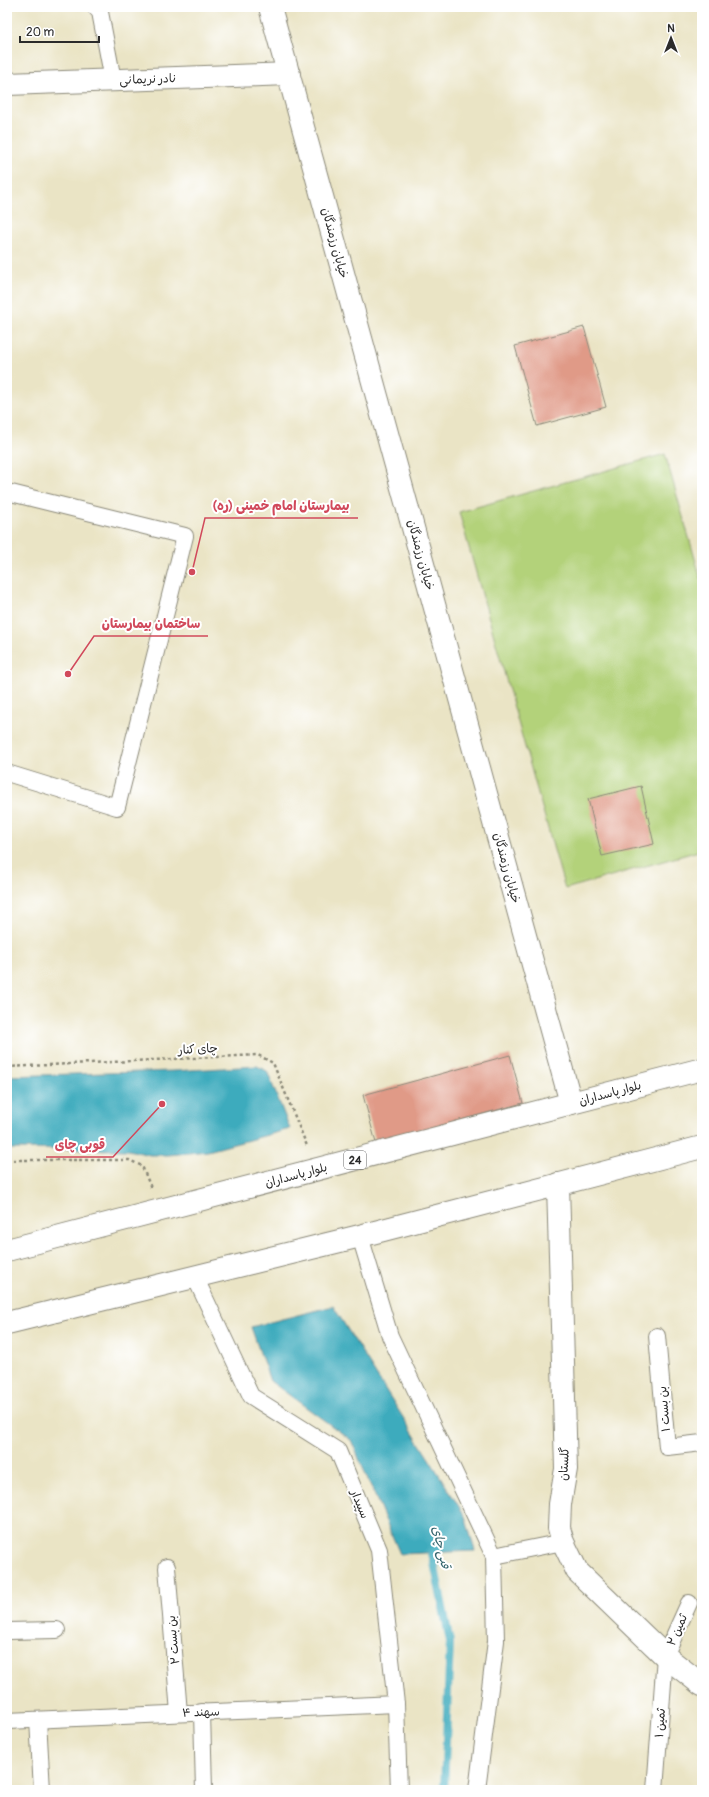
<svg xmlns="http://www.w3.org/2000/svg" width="709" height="1797" viewBox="0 0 709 1797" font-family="Pangolin,'Playpen Sans Arabic',sans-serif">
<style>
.green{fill:#b3d27a;stroke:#6f7e52}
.water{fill:#3eabbd;stroke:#346b74}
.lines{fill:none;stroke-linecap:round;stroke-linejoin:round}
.stream{stroke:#3eabbd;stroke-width:8}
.building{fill:#e09a87}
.service-casing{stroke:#8a8878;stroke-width:18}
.minor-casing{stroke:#8a8878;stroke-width:24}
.trunk-casing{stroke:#8a8878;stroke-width:24}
.path{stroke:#8a8878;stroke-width:2.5;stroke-dasharray:3 3;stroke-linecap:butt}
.service{stroke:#fff;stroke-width:16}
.minor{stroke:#fff;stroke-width:22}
.trunk{stroke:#fff;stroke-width:22}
.labels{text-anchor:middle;stroke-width:4;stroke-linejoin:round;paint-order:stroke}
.shield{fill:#fff;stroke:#6b6b6b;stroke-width:1}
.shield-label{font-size:11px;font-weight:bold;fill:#2b2b2b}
.street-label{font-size:12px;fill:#2b2b2b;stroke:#fff}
.water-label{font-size:13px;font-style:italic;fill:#34656d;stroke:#fff}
.leader{fill:none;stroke:#d1495b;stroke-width:1.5}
.callout-dot{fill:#d1495b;stroke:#fff;stroke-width:1.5}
.callout-label{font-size:13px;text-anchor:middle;font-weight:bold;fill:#d1495b;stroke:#fff;stroke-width:4;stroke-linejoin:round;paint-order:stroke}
</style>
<rect width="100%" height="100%" fill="#fff"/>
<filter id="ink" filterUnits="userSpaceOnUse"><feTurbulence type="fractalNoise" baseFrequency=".025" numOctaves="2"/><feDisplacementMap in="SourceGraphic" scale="8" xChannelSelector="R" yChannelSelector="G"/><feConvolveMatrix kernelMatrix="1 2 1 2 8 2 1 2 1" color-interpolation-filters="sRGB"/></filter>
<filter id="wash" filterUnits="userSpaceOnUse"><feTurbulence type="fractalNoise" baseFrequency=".012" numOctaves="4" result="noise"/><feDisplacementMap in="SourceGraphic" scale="16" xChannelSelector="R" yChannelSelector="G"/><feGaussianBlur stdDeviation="0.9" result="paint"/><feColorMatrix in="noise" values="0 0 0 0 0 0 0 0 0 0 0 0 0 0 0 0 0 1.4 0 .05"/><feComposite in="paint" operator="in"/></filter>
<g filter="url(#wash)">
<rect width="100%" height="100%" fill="#eae4c5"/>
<polygon class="green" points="665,454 702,583 702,850 565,889 459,512"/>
<g class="water">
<polygon points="257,1066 267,1071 290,1129 208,1151 168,1155 150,1155 128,1150 7,1149 7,1076 173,1071"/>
<polygon points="333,1306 465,1516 475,1551 400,1554 351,1440 270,1381 251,1327"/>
</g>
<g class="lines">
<polyline class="stream" points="430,1543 450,1642 444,1790"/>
</g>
<g id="blocks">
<g class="building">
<polygon points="584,327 606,407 537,426 515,346"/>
<polygon points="641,786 654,844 602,856 588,799"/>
<polygon points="510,1055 523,1103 376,1143 363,1095"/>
</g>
</g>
</g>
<g filter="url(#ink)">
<use href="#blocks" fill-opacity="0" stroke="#8a8878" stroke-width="1"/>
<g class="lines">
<g class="service-casing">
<g id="service">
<polyline points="95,7 100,12 113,80"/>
<polyline points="7,492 185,536 117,807 7,773"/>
<polyline points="360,1236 390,1336 494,1556 496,1641 477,1790"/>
<polyline points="195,1277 251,1396 338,1451 379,1550 396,1704 399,1790"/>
<polyline points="657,1336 667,1447 702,1443"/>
<polyline points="494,1556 563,1542"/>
<polyline points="167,1567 179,1713"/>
<polyline points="7,1631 57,1630"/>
<polyline points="202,1712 204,1790"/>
<polyline points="38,1720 42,1790"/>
<polyline points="7,1721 396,1704"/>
<polyline points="655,1790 665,1656 689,1603"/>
</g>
</g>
<g class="minor-casing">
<g id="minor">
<polyline points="270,7 571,1103"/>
<polyline points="7,84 289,74"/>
<polyline points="558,1184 566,1469 560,1504 559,1528 563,1542 577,1571 665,1656 702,1685"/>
</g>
</g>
<g class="trunk-casing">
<g id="trunk">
<polyline points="7,1250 702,1069"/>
<polyline points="7,1323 360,1236 702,1147"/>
</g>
</g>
<g class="path">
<polyline points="7,1067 258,1055 273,1063 307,1146"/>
<polyline points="7,1160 129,1160 142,1166 151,1188"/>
</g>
<use href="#service" class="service"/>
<use href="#minor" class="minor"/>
<use href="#trunk" class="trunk"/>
</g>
</g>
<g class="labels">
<rect class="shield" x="344" y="1151" width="22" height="18" rx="3"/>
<g class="shield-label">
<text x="355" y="1164">24</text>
</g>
<g class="street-label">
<text transform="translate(148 79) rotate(-2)" y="4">نادر نریمانی</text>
<text transform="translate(335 243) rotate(75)" y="4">خیابان رزمندگان</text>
<text transform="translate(421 555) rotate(75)" y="4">خیابان رزمندگان</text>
<text transform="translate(507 868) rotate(75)" y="4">خیابان رزمندگان</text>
<text transform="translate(198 1049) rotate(-3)" y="4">چای کنار</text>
<text transform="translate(610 1093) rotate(-15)" y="4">بلوار پاسداران</text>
<text transform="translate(296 1175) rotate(-15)" y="4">بلوار پاسداران</text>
<text transform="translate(664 1409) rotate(-95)" y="4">بن بست ۱</text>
<text transform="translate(564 1464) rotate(-87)" y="4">گلستان</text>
<text transform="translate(360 1504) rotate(68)" y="4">سپیدار</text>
<text transform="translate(677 1630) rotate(-66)" y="4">ثمین ۲</text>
<text transform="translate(173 1640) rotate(-95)" y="4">بن بست ۲</text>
<text transform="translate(201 1712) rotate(-2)" y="4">سهند ۴</text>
<text transform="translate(660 1723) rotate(-86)" y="4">ثمین ۱</text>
</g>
<g class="water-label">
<text transform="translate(442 1547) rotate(77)" y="5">قبی چای</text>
</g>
</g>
<path class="leader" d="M192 572L205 518H358M68 674L94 636H208M162 1104L113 1157H46"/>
<g class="callout-dot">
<circle cx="192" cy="572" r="4"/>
<circle cx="68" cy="674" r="4"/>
<circle cx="162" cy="1104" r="4"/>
</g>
<g class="callout-label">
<text x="281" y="510">بیمارستان امام خمینی (ره)</text>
<text x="151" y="628">ساختمان بیمارستان</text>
<text x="80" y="1149">قوبی چای</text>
</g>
<rect width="709" height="1797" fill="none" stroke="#fff" stroke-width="24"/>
<g transform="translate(671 38)" stroke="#ffffff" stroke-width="3" paint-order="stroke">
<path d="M0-3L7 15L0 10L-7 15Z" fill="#2b2b2b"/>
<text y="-6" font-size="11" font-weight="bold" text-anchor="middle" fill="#2b2b2b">N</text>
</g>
<path d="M20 36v6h79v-6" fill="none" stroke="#2b2b2b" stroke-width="2"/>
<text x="26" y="36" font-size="12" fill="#2b2b2b" stroke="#ffffff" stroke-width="3" paint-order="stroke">20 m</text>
</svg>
